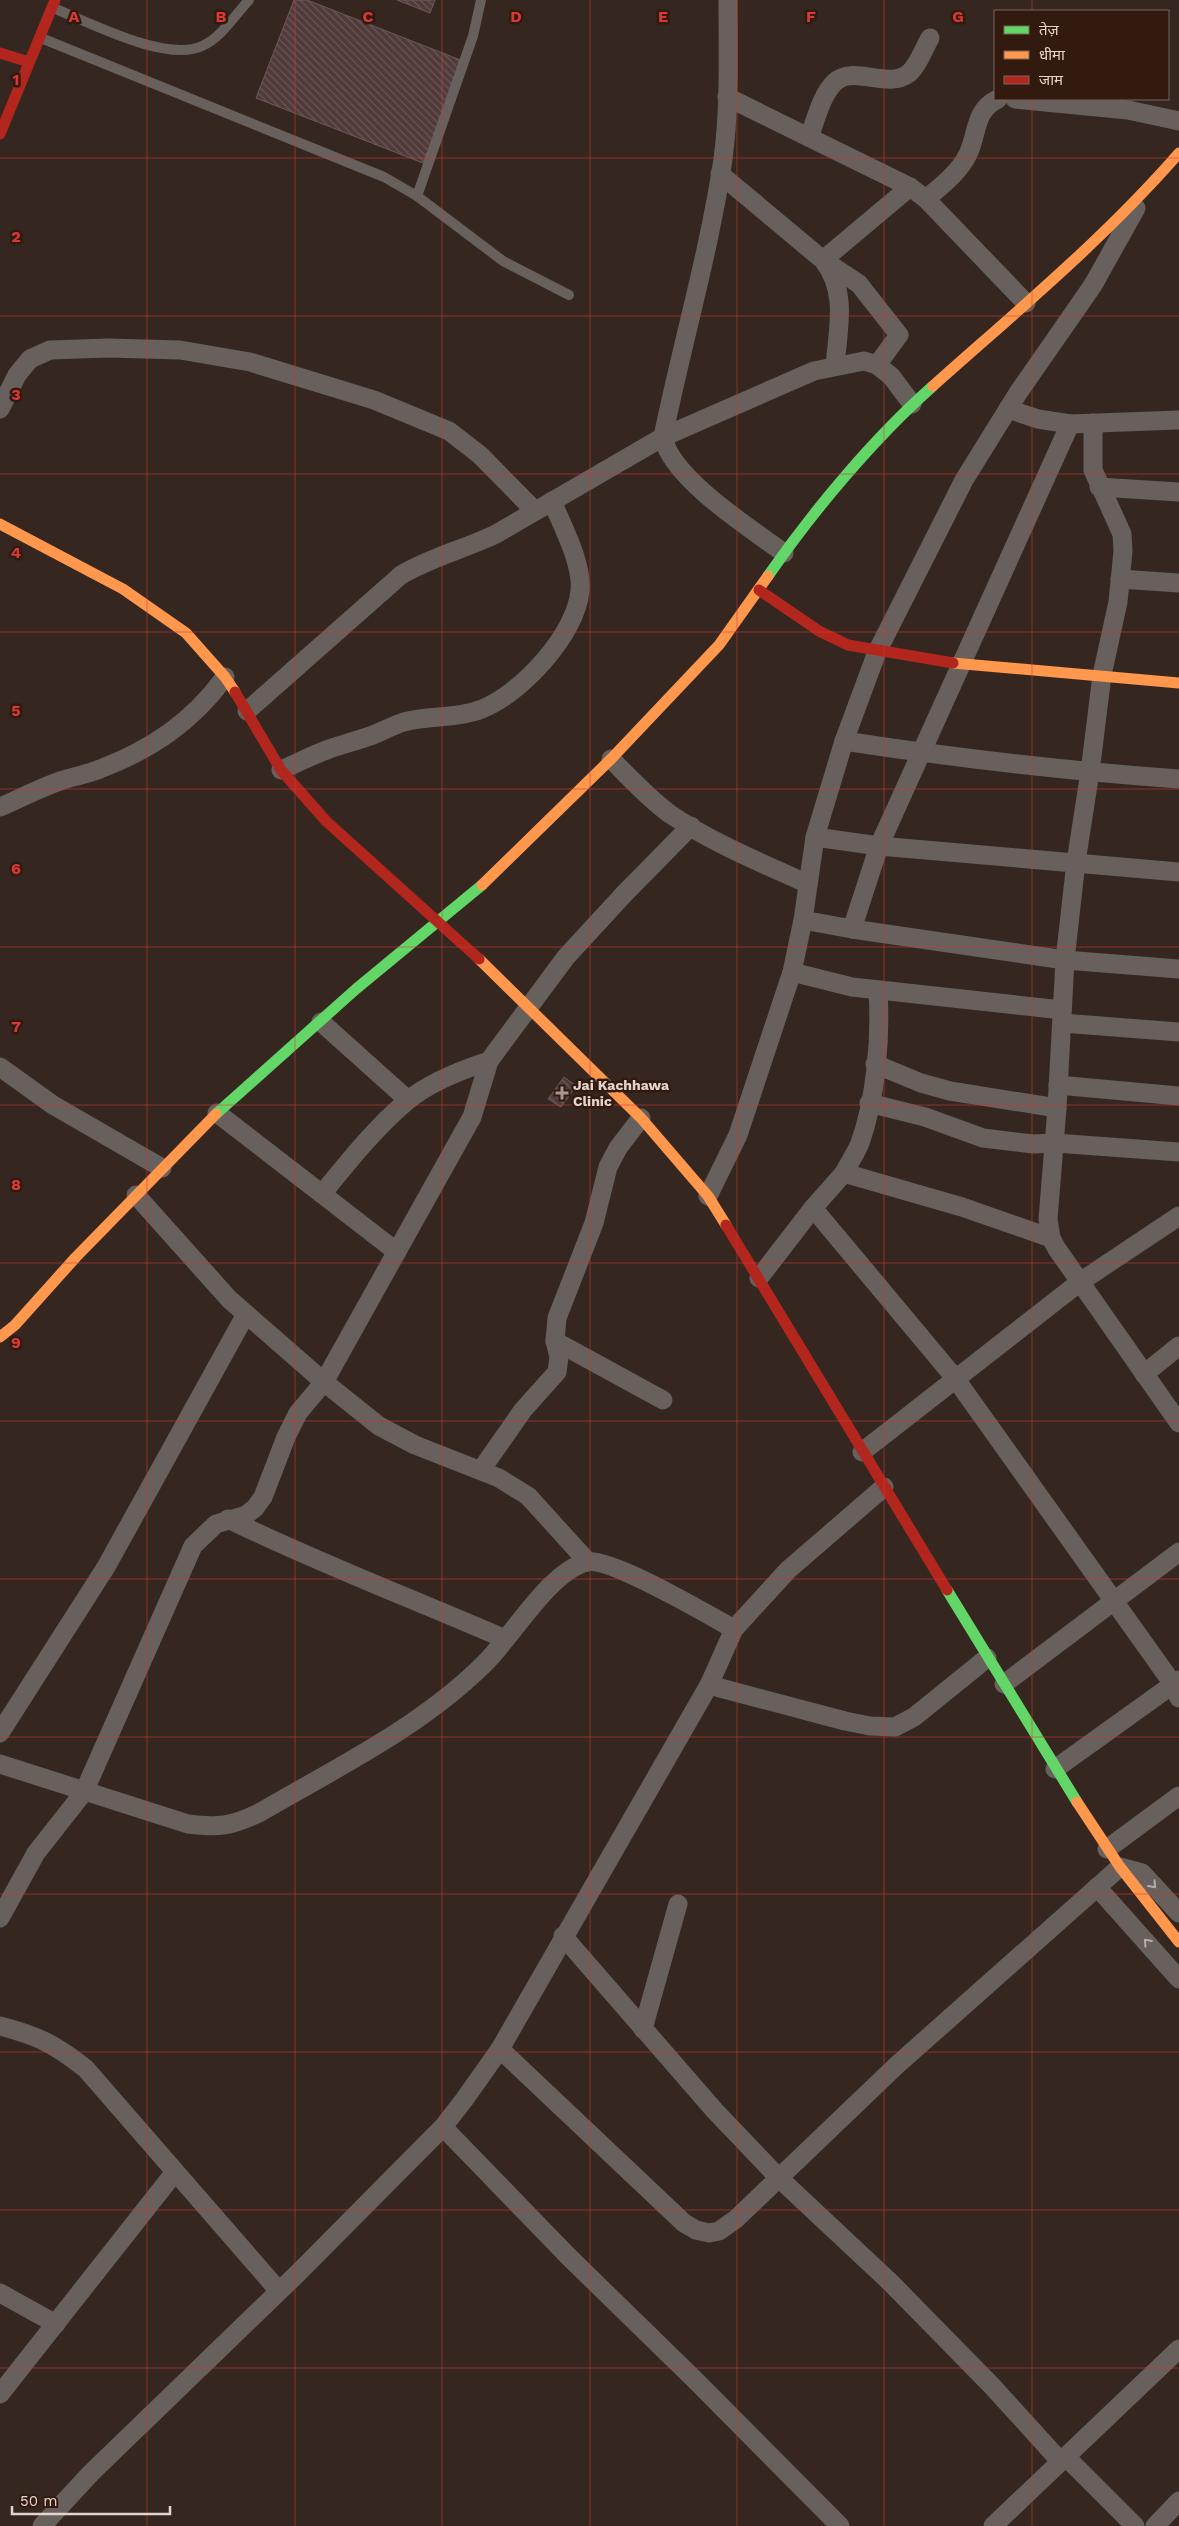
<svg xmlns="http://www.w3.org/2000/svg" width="1179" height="2526" viewBox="0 0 1179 2526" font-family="'Work Sans','Noto Sans Devanagari',sans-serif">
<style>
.building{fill:url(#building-back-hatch);stroke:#685b58}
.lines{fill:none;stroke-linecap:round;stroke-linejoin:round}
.lane{stroke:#67605c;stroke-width:10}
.street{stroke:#67605c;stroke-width:19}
.fast{stroke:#63d668;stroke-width:11}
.slow{stroke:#ff974d;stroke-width:11}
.jam{stroke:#b3261e;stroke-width:11}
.oneway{stroke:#b9aba5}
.grid{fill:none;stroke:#d83938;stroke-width:1;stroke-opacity:0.55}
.poi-dot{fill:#a79790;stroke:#321a0f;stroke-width:2}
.labels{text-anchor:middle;stroke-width:5;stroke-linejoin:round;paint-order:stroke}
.poi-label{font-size:14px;font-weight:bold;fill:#e5d3cc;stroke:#321a0f;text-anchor:start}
.grid-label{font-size:16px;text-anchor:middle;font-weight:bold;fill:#d83938;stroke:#321a0f;stroke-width:5;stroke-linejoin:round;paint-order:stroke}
</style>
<defs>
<pattern id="building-back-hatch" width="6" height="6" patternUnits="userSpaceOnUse" patternTransform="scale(1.25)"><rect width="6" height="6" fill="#513b3a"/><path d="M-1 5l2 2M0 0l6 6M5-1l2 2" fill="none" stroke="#6a5655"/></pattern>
</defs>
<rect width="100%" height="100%" fill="#352720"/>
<g class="building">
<polygon points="294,0 307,0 463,61 423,163 256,98"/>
<polygon points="397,0 435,0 430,13"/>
<polygon points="564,1077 576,1086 561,1107 548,1099"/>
</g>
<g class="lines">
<g class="lane">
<path d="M53,8C89,22 166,63 202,46C221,38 235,15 249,0"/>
<polyline points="41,38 384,177 417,196 503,261 569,295"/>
<polyline points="417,196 473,36 481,0"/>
</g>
<g class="street">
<path d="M728,0C728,53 730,107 723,159C709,253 682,344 663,437C671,478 750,528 784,553"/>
<polyline points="727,97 910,187 926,199 1026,303"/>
<polyline points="1015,99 1128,110 1179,121"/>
<path d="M809,137C816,120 821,95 835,82C852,65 888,89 908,74C918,66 924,48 930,38"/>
<path d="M720,174L823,260C848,292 838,328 835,366"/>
<path d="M926,199C941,186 959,173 968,154C978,133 974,110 998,99"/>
<polyline points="877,365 899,335 859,284 823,260 910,187"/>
<polyline points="0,409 17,375 30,359 50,350 108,348 180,350 250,362 374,400 449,431 480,455 535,511"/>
<polyline points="1008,409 1038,419 1070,424 1179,420"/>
<polyline points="1093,423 1093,470 1122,534 1123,551 1118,602 1102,675 1090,772 1076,862 1065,960 1057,1108 1048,1219 1051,1238 1057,1249 1179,1423"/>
<polyline points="1099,487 1179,492"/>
<polyline points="1120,579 1179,583"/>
<path d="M247,711L401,575C431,557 465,549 496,534L663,437L814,371L864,361L877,365L891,376L912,404"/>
<path d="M844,741C955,758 1067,771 1179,779"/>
<path d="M611,759C630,778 648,798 670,814C712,843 762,863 808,884"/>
<path d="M281,770C297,763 313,755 329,749C344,744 359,740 373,735C383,731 394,725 404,722C430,715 457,719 482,709C522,693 576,634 580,591C583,564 562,525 552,501"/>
<path d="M0,807C21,798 42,787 63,780C76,776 88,774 100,769C152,749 192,722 225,677"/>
<polyline points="815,837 879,846 1179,872"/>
<polyline points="803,920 852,929 879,846 1070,424"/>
<polyline points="852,929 1065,960 1179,969"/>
<polyline points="792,972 852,987 1062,1010"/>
<polyline points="321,1022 408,1100"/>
<polyline points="1062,1023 1179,1032"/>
<polyline points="875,1064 921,1083 950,1091 1057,1108"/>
<polyline points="0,1067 53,1105 162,1168"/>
<polyline points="1058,1085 1179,1096"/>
<polyline points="869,1103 925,1117 983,1138 1033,1144 1055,1143 1179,1152"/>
<polyline points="217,1113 397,1252"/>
<path d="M844,1173C849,1163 856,1153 860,1143C876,1098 881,1038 878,991"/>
<path d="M322,1194C348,1162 375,1128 407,1101C430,1082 461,1070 489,1061"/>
<polyline points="136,1195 229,1299 324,1382 379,1426 415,1445 499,1478 528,1496 588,1562"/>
<polyline points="708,1196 738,1135 792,972 803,920 815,837 844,741 877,652 964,480 1018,393 1093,285 1136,208"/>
<polyline points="813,1208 955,1378 1173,1684 1179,1698"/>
<polyline points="759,1278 813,1208 844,1173 962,1207 1051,1238"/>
<polyline points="555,1341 663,1400"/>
<polyline points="1144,1374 1179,1346"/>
<polyline points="862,1452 1080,1282 1179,1216"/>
<polyline points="481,1470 523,1410 557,1372 559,1357 555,1341 557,1318 594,1223 608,1167 618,1148 641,1118"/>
<path d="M228,1519C318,1563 413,1599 505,1639"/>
<polyline points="1004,1684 1179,1552"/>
<polyline points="709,1685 845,1721 870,1726 895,1727 914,1717 987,1658"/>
<polyline points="0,1733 106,1567 246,1314"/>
<path d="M0,1764L188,1824C219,1828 231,1826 259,1813C336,1768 419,1728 483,1665C511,1639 549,1571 587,1562C611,1557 708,1615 734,1629"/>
<polyline points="1055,1769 1179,1680"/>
<polyline points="1107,1849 1179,1796"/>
<polyline points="1097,1887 1179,1979"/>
<polyline points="0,1918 36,1853 84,1792 193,1546 216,1524 246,1515 255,1508 263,1497 286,1437 298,1413 324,1382 472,1117 489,1061 566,957 625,893 691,826"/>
<polyline points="563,1936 715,2111 780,2179 891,2283 992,2386 1061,2462"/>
<path d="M0,2026C38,2036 55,2044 86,2069L279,2291"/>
<polyline points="643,2029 678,1904"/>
<polyline points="500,2049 684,2223 696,2230 709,2233 719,2231 736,2219 897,2065 1120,1867 1142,1873 1179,1913"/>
<polyline points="443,2127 569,2257 694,2379 840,2526"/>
<polyline points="0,2293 56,2324"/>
<polyline points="0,2394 175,2172"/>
<polyline points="1066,2457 1135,2526"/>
<polyline points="42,2526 91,2473 298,2273 443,2127 464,2100 500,2049 709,1685 734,1629 788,1570 884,1487"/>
<polyline points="993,2526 1179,2349"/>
<polyline points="1155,2526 1179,2501"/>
</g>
<g class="fast">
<path d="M768,576C813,511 874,438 933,386"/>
<polyline points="216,1114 356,989 482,885"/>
<polyline points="947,1590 1077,1802"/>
</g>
<g class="slow">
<path d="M933,386C1017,311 1105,238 1179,153"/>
<polyline points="0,524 123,589 186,633 225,677 235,692"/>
<polyline points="953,663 1179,683"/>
<polyline points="482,885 611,759 719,645 768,576"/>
<polyline points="479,959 641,1118 708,1196 726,1225"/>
<polyline points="0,1337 15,1325 76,1257 216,1114"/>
<polyline points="1077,1802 1120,1867 1179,1942"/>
</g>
<g class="jam">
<polyline points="0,53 29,62"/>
<polyline points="0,134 55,0"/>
<polyline points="759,590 819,631 848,645 953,663"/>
<polyline points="235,692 281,770 326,821 479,959"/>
<polyline points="726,1225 947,1590"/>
</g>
</g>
<defs><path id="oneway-chevron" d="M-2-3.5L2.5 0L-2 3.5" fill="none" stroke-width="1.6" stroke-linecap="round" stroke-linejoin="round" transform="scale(1.25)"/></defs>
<g class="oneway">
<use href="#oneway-chevron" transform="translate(1153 1885) rotate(48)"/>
<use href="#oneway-chevron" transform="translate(1147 1942) rotate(-132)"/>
</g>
<path class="grid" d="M147,0V2526M295,0V2526M442,0V2526M590,0V2526M737,0V2526M884,0V2526M1032,0V11M1032,99V2526M0,158H1179M0,316H1179M0,474H1179M0,632H1179M0,789H1179M0,947H1179M0,1105H1179M0,1263H1179M0,1421H1179M0,1579H1179M0,1737H1179M0,1894H1179M0,2052H1179M0,2210H1179M0,2368H1179"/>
<path class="poi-dot" d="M559.5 1085.5h5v5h5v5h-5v5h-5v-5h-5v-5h5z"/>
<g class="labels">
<g class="poi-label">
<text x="573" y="1090">Jai Kachhawa<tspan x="573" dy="16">Clinic</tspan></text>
</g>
</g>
<g class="grid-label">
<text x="74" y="22">A</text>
<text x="221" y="22">B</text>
<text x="368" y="22">C</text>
<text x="516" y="22">D</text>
<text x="663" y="22">E</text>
<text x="811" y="22">F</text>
<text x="958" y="22">G</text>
<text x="16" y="85">1</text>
<text x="16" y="242">2</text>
<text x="16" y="400">3</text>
<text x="16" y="558">4</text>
<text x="16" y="716">5</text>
<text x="16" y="874">6</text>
<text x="16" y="1032">7</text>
<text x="16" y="1190">8</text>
<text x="16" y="1348">9</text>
</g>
<rect x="994" y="10" width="175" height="90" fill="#321a0f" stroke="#7a645b"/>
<rect x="1004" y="26" width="25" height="8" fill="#63d668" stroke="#7a645b"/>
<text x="1039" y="35" font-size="15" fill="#e5d3cc">तेज़</text>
<rect x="1004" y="51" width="25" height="8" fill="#ff974d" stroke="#7a645b"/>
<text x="1039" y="60" font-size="15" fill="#e5d3cc">धीमा</text>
<rect x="1004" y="76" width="25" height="8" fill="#b3261e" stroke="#7a645b"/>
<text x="1039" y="85" font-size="15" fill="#e5d3cc">जाम</text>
<path d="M12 2506v8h158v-8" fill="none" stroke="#e5d3cc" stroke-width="2.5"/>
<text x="20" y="2506" font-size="15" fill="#e5d3cc" stroke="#321a0f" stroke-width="4" paint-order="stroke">50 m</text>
</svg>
